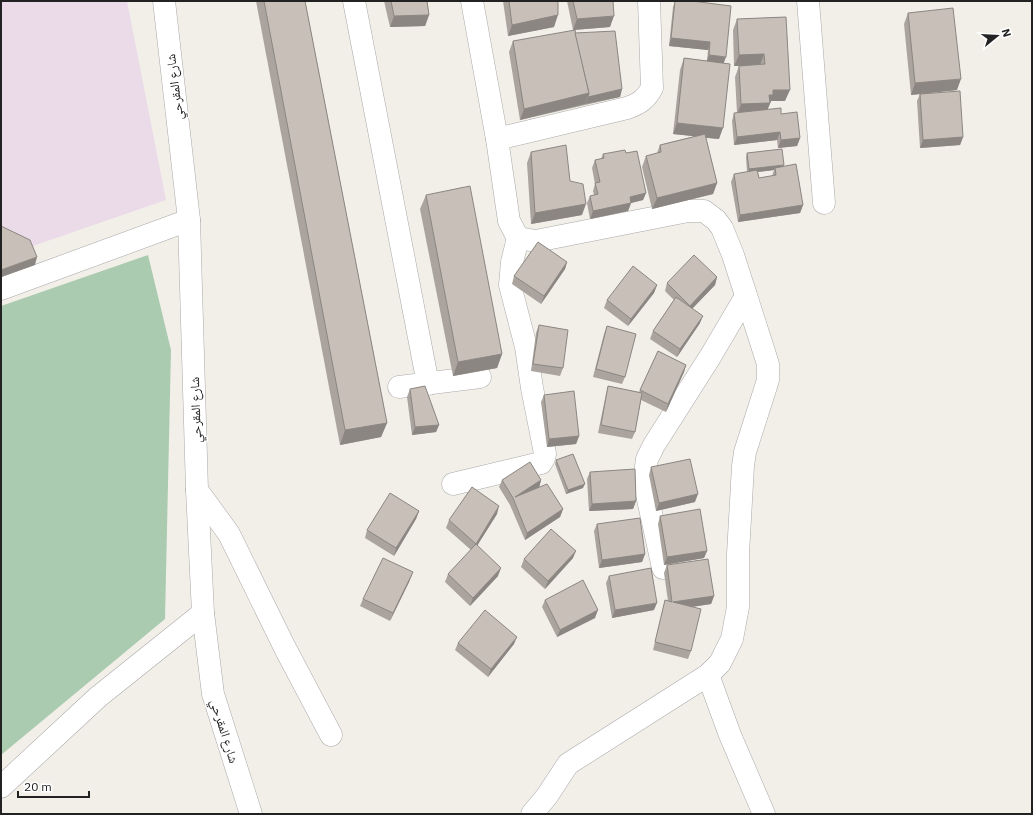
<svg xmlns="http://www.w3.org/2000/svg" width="1033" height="815" viewBox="0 0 1033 815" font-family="'IBM Plex Sans','Noto Naskh Arabic',sans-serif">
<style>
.industrial{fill:#ebdbe8}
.cemetery{fill:#aacbaf}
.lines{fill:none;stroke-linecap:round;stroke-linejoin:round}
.minor-casing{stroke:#a9a9a9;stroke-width:23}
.minor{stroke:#fff;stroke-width:22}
.wall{fill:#aba49e;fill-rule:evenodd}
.shaded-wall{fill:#8b8681}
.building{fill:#c7bfb8;stroke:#8b8681}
.labels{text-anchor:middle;stroke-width:3;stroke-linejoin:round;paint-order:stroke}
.street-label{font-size:13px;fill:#222;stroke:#fff}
</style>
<rect width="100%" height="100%" fill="#f2efe9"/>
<polygon class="industrial" points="1,1 127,1 166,200 1,257"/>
<polygon class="cemetery" points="148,255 171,350 165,619 1,755 1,306"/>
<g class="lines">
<g class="minor-casing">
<g id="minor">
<polyline points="164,1 189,220 197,490 203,613 213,694 251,814"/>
<polyline points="354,1 428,384"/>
<polyline points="472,1 497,139 509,221 518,238 536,241 688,211 704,211 716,220 722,228 733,255 768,364 768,380 745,452 743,466 738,554 738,607 732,639 720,663 708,675 568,764 547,796 532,814"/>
<polyline points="808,1 824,203"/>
<path d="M497,139L627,108C639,104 646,99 652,88L649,1"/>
<polyline points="1,289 189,220"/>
<polyline points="399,387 480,377"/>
<polyline points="453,484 541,463 544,458 545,454 543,443 532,388 526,347 510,285 512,262 518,238"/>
<polyline points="197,490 229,534 285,648 331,735"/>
<polyline points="663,568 644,481 647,459 654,445 710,357 746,296"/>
<polyline points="708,675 730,735 764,814"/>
<polyline points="1,787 98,697 203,613"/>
</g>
</g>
<use href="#minor" class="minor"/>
</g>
<g class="wall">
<polygon points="256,1 305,1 387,423 381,437 340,445"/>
<polygon points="384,1 427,1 429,15 425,26 390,27"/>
<polygon points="503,1 558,1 554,27 508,36"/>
<polygon points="567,1 613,1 610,27 573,30"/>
<polygon points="675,1 692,1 723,63 719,139 706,138 717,183 713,194 652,209 642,167 646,156 657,153 660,145 695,136 673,134 680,70 684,58 707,61 708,50 669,46 673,7"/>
<polygon points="908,13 957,90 927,93 963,137 960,145 920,148 917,101 920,94 911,95 904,24"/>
<polygon points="786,17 785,101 771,101 767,109 781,114 800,138 797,146 778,148 777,140 734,145 732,121 734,113 737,113 735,77 739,66 734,66 733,30 737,19"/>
<polygon points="575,33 622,89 620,97 520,120 509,52 513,41"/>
<polygon points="531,152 570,181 582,215 531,224 527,163"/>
<polygon points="626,153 646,193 643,200 631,203 628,211 590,219 587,203 590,196 594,195 593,191 595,184 592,168 595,160 601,159 603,154"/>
<path d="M747,153L783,166L803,205L800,213L738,222L731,182L734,174L747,172L746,157ZM774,170L772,176L759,178L758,172Z"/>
<polygon points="426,195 502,354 497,368 453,376 420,209"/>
<polygon points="567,262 565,269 541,304 512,284 514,276"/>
<polygon points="717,277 715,285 692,309 700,323 677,357 650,339 653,331 674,300 665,291 667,283"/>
<polygon points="657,285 654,293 628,326 604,308 607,300"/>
<polygon points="539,325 563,368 560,376 531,371 536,333"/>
<polygon points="607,326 625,377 622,384 593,377 604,334"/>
<polygon points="658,351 686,365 684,372 666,412 641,400 635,432 632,439 598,433 606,394 608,386 639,392"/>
<polygon points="410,389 439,425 436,432 412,435 407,397"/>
<polygon points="544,395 579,436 576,444 547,447 541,402"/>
<polygon points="556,460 583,488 566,494 555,464"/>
<polygon points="651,467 695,502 656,511 649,475"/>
<polygon points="590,472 636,501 633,509 589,511 587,479"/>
<polygon points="502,480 541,480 539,488 563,509 560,517 525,540 510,505 499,487"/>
<polygon points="419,511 416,519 394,556 365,538 367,530"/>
<polygon points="497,514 477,546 498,576 470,606 445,582 448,574 471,550 446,528 449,520"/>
<polygon points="660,516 707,551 704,558 664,565 658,524"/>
<polygon points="597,524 645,554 642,562 599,568 594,531"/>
<polygon points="573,558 545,589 521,567 524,559"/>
<polygon points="667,565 714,596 711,604 692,607 691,651 688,659 653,650 663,608 665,600 668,601 664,573"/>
<polygon points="609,576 654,610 612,618 606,583"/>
<polygon points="410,580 390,621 360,606 363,599"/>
<polygon points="545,600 595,618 557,637 542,607"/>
<polygon points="458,643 514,644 488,677 455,650"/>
</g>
<g class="shaded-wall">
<polygon points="429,15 425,26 390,27 394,16"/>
<polygon points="558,15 554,27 508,36 512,25"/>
<polygon points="614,16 610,27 573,30 577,19"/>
<polygon points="671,38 710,42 708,50 669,46"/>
<polygon points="764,54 760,65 734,66 739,55"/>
<polygon points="709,55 726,57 723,65 706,63"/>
<polygon points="961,79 957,90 911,95 915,83"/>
<polygon points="622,89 620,97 585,104 588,97"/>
<polygon points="773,90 790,90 785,101 771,101 766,114 737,115 741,104 769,95"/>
<polygon points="589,93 585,104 520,120 524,109"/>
<polygon points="677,123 723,128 719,139 673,134"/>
<polygon points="780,132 777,140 734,145 737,137"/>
<polygon points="963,137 960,145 920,148 923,140"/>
<polygon points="800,138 797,146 778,148 781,140"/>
<polygon points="784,165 782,169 775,168 774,170 748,173 749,169"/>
<polygon points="717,183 713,194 652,209 657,198"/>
<polygon points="646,193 643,200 631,203 628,211 590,219 593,211 630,197"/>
<polygon points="586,204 582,215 531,224 535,213"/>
<polygon points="803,205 800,213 738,222 740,215"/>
<polygon points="37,257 35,265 1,277 1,270"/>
<polygon points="567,262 565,269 541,304 544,296"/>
<polygon points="717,277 715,285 688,313 690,306"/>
<polygon points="657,285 654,293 628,326 631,319"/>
<polygon points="703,316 700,323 677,357 680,349"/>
<polygon points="502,354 497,368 453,376 458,362"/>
<polygon points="686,365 684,372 666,412 668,404"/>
<polygon points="387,423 381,437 340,445 345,430"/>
<polygon points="439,425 436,432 412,435 415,427"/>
<polygon points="579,436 576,444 547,447 549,439"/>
<polygon points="541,480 539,488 515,497"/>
<polygon points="585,484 583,488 566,494 568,490"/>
<polygon points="698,494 695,502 656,511 659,503"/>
<polygon points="636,501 633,509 589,511 592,504"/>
<polygon points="499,506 497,514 473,552 476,544"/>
<polygon points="563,509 560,517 525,540 527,533"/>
<polygon points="419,511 416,519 394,556 396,548"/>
<polygon points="576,551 573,558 545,589 548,581"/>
<polygon points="707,551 704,558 664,565 667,557"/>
<polygon points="645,554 642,562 599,568 602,560"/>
<polygon points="501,568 498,576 470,606 473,598"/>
<polygon points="413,572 410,580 390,621 393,613"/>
<polygon points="714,596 711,604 670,610 673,602"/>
<polygon points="657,603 654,610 612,618 615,610"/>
<polygon points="598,610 595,618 557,637 560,630"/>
<polygon points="517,637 514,644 488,677 491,669"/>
</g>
<g class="building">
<polygon points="264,1 305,1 387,423 345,430"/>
<polygon points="391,1 427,1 429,15 394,16"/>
<polygon points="509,1 558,1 558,15 512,25"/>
<polygon points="573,1 613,1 614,16 577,19"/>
<polygon points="675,1 692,1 731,6 726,57 709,55 710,42 671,38"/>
<polygon points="953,8 961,79 915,83 908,13"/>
<polygon points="786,17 790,90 773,90 773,95 769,95 770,103 741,104 739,66 765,64 764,54 739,55 737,19"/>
<polygon points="575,30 589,93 524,109 513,41"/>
<polygon points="615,31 622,89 588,97 589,93 575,33"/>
<polygon points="684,58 730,64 723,128 677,123"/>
<polygon points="960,91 963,137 923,140 920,94"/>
<polygon points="781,108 781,114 797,112 800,138 781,140 780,132 737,137 734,113"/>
<polygon points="705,134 717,183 657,198 646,156 661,152 660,145"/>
<polygon points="566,145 570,181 583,184 586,204 535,213 531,152"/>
<polygon points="782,149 784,165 749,169 747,153"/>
<polygon points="625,150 626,153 637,151 646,193 630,197 631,203 593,211 590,196 598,194 595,183 600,182 595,160 604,158 603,154"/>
<polygon points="796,164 803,205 740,215 734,174 757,170 759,178 776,175 775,168"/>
<polygon points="470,186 502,354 458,362 426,195"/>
<polygon points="1,226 30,240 37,257 1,270"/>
<polygon points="538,242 567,262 544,296 514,276"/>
<polygon points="694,255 717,277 690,306 667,283"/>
<polygon points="633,266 657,285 631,319 607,300"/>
<polygon points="676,297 703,316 680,349 653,331"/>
<polygon points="539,325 568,330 563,368 533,364"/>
<polygon points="607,326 636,334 625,377 596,369"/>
<polygon points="658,351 686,365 668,404 640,390"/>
<polygon points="425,386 439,425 415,427 410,389"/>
<polygon points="608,386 642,393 635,432 601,425"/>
<polygon points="574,391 579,436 549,439 544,395"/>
<polygon points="573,454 585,484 568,490 556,460"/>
<polygon points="690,459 698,494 659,503 651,467"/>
<polygon points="530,462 541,480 515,497 547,484 563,509 527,533 513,498 502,480"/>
<polygon points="635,469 636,501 592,504 590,472"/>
<polygon points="472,487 499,506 476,544 501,568 473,598 448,574 476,544 449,520"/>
<polygon points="390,493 419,511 396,548 367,530"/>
<polygon points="700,509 707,551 667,557 660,516"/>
<polygon points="640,518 645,554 602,560 597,524"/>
<polygon points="551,529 576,551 548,581 524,559"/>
<polygon points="383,558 413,572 393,613 363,599"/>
<polygon points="708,559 714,596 673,602 701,609 691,651 655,642 665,600 672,602 667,565"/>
<polygon points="651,568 657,603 615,610 609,576"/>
<polygon points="583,580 598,610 560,630 545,600"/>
<polygon points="485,610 517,637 491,669 458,643"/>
</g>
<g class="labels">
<g class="street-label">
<text transform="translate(174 87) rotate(-97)" y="5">شارع المقرحي</text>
<text transform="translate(195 410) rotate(-92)" y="5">شارع المقرحي</text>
<text transform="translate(225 731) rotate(73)" y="5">شارع المقرحي</text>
</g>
</g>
<rect width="1033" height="815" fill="none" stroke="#222222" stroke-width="4"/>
<g transform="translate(997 36) rotate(72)" stroke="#ffffff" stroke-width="3" paint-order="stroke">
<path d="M0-3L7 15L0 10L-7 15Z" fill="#222222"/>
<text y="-6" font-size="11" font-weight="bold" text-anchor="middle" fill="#222222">N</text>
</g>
<path d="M18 791v6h71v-6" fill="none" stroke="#222222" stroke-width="2"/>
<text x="24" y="791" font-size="12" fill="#222222" stroke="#ffffff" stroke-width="3" paint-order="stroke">20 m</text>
</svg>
